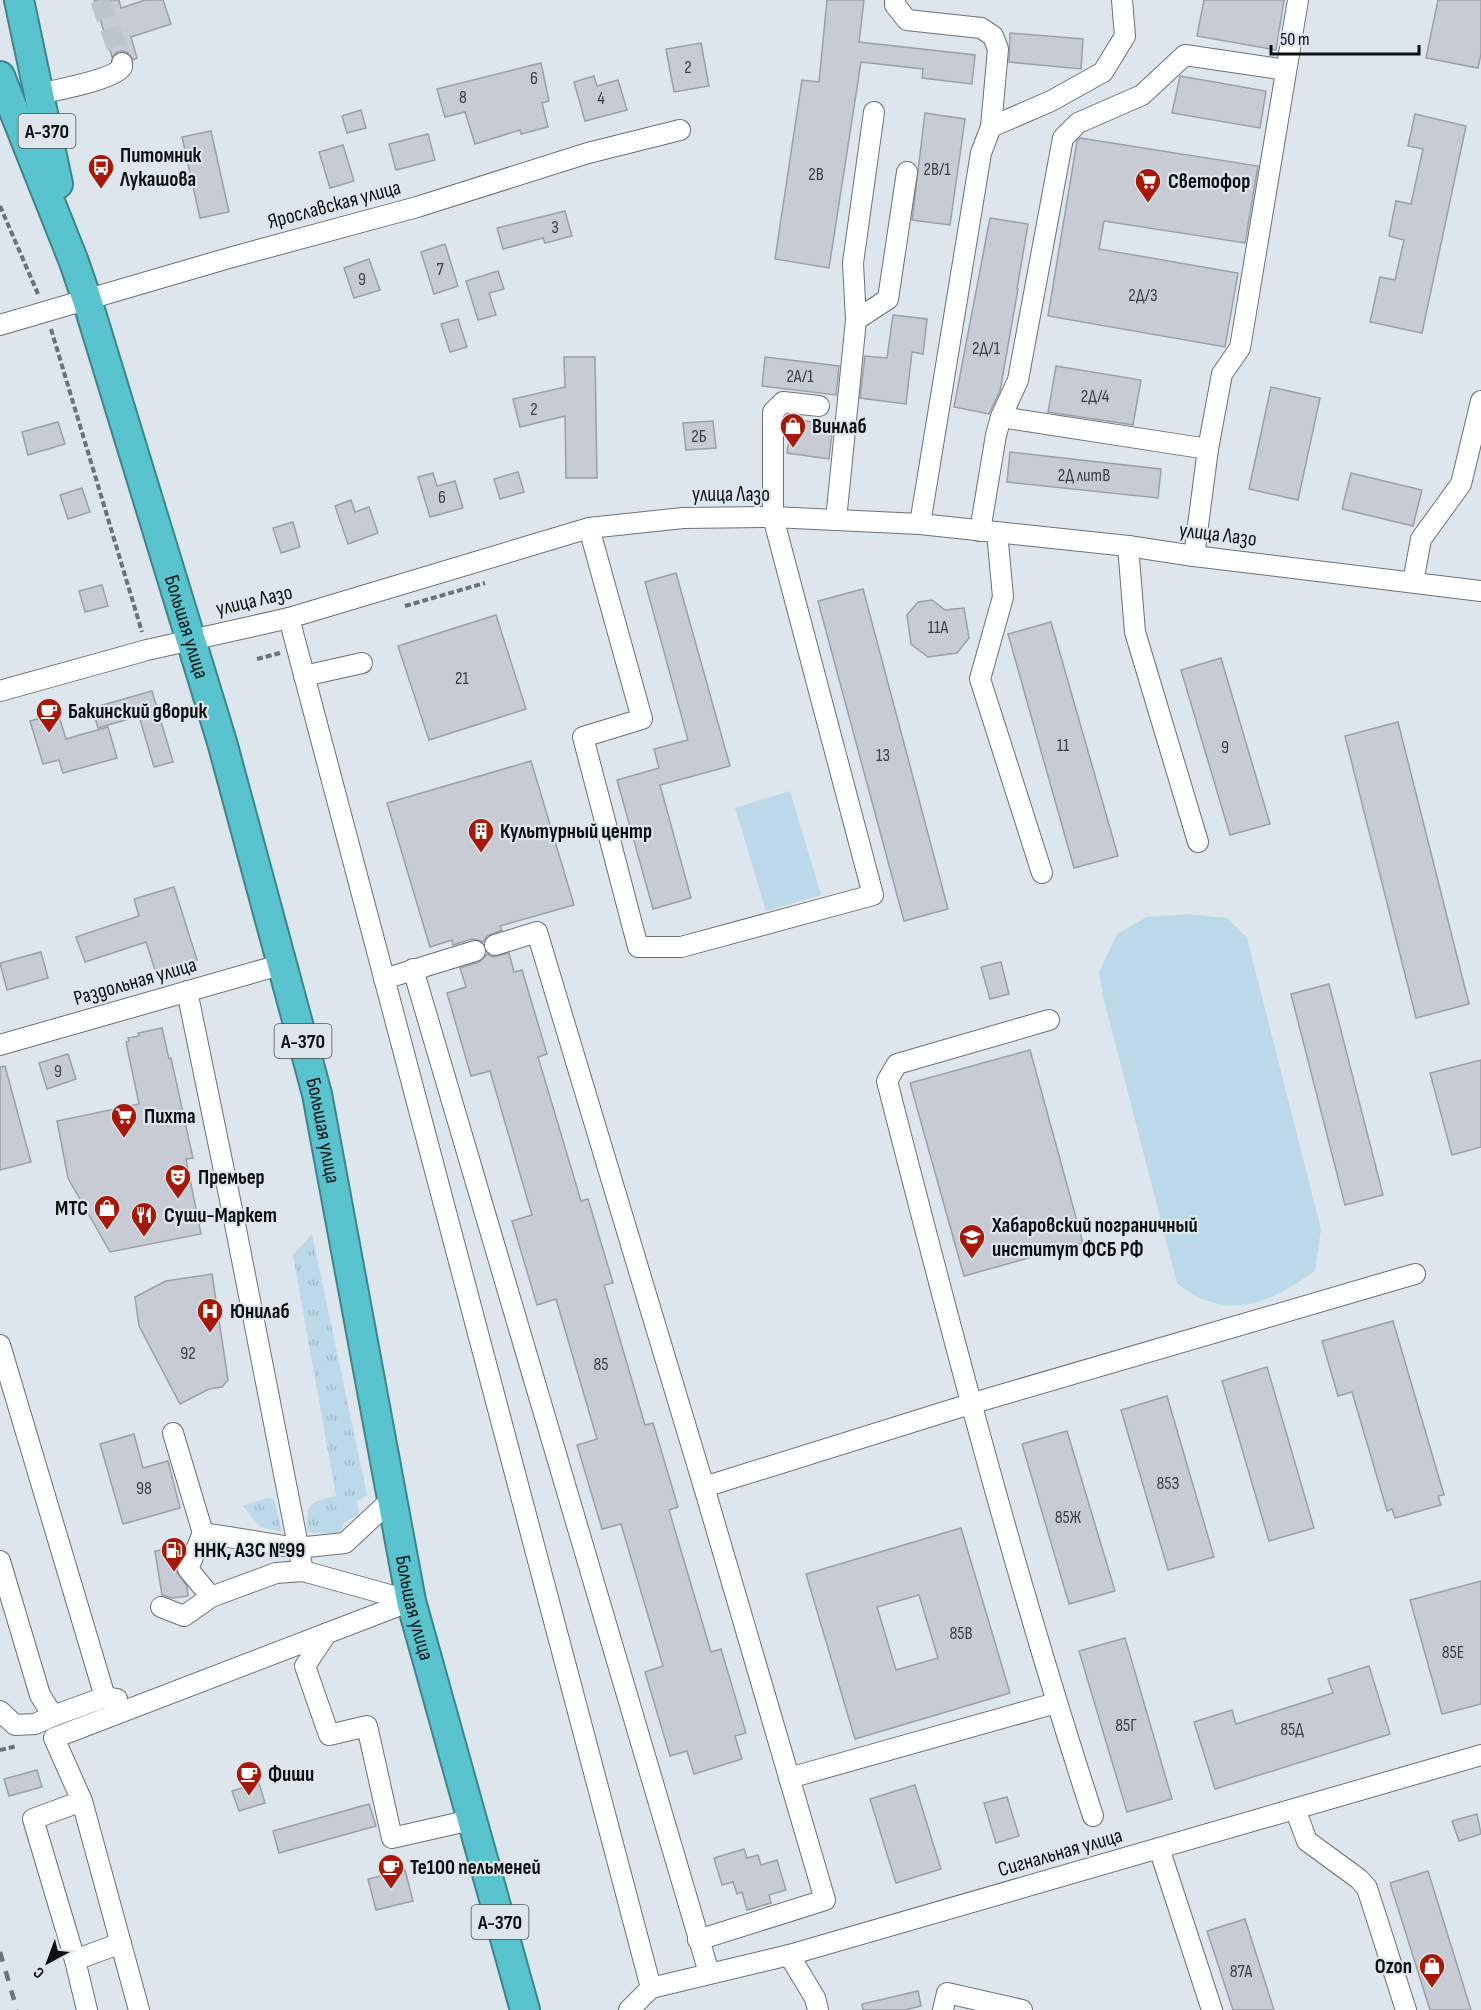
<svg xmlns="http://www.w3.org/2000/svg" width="1481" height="2010" viewBox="0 0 1481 2010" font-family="'Sofia Sans Condensed',sans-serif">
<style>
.grass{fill:url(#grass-tufts)}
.pitch{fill:#bcd9ea}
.building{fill:#c7cbd4;stroke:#9b9fa7;stroke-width:1.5;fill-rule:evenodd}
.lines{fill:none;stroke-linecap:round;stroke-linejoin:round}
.minor-tunnel{stroke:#bec6cb;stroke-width:20;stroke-dasharray:20 10;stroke-linecap:butt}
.minor-casing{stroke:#697176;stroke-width:22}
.highway-casing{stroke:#3e858b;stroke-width:32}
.path{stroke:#6b7175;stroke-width:4;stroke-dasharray:6 3;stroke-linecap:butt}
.minor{stroke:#fff;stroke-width:20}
.highway{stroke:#59c4cd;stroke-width:28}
.rail{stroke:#6e7478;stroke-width:4.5;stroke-dasharray:10 10;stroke-linecap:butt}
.labels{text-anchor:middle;stroke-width:4.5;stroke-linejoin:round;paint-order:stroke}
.number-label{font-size:18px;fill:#3b3f42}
.shield{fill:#dde6ec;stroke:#4b5053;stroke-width:1.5}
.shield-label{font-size:20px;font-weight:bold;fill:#0c1011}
.poi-label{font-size:21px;font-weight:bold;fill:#0c1011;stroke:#dde6ec;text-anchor:start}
.street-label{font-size:21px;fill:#0c1011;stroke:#dde6ec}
</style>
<defs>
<pattern id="grass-tufts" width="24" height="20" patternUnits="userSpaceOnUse" patternTransform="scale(1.5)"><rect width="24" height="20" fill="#bcd9ea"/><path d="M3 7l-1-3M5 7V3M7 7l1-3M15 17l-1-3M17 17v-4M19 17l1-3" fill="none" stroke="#a0b9c8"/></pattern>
</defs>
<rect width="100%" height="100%" fill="#dde6ec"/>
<g class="grass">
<path d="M312,1234L367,1495L357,1501L359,1515L344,1522L340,1534L308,1532C305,1503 310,1502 336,1496L293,1255Z"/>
<polygon points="267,1498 274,1499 282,1532 260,1527 243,1506"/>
</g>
<g class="pitch">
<polygon points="790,791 821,895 766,911 735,808"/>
<path d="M1187,914L1227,918L1247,938L1321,1229L1315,1271C1281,1294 1247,1316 1205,1300C1195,1297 1185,1289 1177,1283L1103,996L1099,972L1117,934L1147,917Z"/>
</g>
<g class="building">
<polygon points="94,0 119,0 121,8 145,0 163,0 171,24 131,37 137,58 133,60 128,53 123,51 117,52 112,57"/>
<polygon points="827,0 864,0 859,42 975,55 972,84 922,78 923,69 861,62 829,268 775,259 802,80 819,82"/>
<polygon points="1204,0 1284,0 1276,50 1197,36"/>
<polygon points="1438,0 1481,0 1481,54 1478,68 1426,58"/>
<polygon points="1010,33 1083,39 1081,69 1009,62"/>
<polygon points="701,43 709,86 674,92 666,49"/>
<polygon points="541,63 549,101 542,103 548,127 521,134 520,130 475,144 465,112 445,117 437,89"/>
<polygon points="594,76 597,86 618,80 627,110 585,121 574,82"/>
<polygon points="1180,76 1266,91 1260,128 1172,113"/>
<polygon points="361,110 366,128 347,133 342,116"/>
<polygon points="925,113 965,119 950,225 912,220"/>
<polygon points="1415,114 1466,126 1422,333 1370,322 1380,277 1395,280 1404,240 1389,236 1396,201 1411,204 1423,149 1408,146"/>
<polygon points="211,131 229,212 200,218 182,137"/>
<polygon points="428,134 435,160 396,170 389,144"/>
<polygon points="1080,138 1258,166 1245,243 1104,221 1099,249 1238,273 1225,347 1048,316 1077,141"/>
<polygon points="343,145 354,181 330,188 319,152"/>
<polygon points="565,211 572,236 545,243 543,238 503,249 497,228"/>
<polygon points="990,218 1028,224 1017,289 1018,289 1000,391 989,414 954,407"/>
<polygon points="445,244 458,286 434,294 421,252"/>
<polygon points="369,259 380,290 354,298 344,268"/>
<polygon points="498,271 504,289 489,293 496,315 478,320 466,281"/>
<polygon points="893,315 927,319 923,354 912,352 906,404 860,398 865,356 887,358"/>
<polygon points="458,319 467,347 450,352 441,324"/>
<polygon points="564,357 595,357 597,478 566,478 565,416 520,427 513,399 565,387"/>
<polygon points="765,357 839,366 836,395 762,386"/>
<polygon points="1056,366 1141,380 1133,425 1048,412"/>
<polygon points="1271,387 1320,398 1298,500 1249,489"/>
<polygon points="792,419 833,425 829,459 787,453"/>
<polygon points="713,421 716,448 686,450 683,423"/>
<polygon points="58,422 65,444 28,455 22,432"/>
<polygon points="1010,452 1161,469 1158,498 1007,482"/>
<polygon points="518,472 524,492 500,499 494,479"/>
<polygon points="433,473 437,486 455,481 463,508 430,517 418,477"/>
<polygon points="1351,473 1422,490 1413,526 1342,509"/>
<polygon points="82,488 90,512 68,519 60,495"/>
<polygon points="351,500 355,512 369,507 378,533 348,544 335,506"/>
<polygon points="293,522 300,547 281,553 273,528"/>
<polygon points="676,573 730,766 660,785 691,898 653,909 617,780 659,768 654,749 688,740 645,582"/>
<polygon points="102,585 108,606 85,612 79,591"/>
<polygon points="863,589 948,909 904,921 818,601"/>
<polygon points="932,600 945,610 964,608 969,638 957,653 928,657 911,644 907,615 918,602"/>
<polygon points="496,615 526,709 429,740 398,646"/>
<polygon points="1051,622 1118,856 1074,868 1008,634"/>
<polygon points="1221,658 1270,824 1230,835 1181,670"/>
<polygon points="152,691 173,762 154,767 139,716 98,728 92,708"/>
<polygon points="58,713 66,739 108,727 117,758 63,773 59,760 43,764 30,721"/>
<polygon points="1398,722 1469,1004 1416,1018 1345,736"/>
<polygon points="531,761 574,905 500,926 502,930 487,936 483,942 478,940 472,939 453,945 452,940 430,947 387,803"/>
<polygon points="174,887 197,960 156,973 146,942 85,962 76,937 139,916 134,899"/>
<polygon points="41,952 48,978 7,990 0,963"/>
<polygon points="509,953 514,972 522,970 547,1054 538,1057 581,1201 588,1199 613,1283 604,1285 645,1425 653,1423 678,1507 669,1510 711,1652 721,1649 746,1733 735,1736 742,1759 694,1774 687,1751 670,1756 645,1672 663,1666 621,1524 602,1529 577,1445 597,1439 556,1299 537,1305 512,1221 532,1215 490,1071 471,1076 447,993 466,987 460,968 479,962 487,954 493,957"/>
<polygon points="1001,962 1009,994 990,999 981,967"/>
<polygon points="1329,984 1383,1195 1345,1205 1291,994"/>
<polygon points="162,1028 169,1059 171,1058 193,1158 186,1159 201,1234 110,1252 68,1178 57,1121 139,1104 126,1042 129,1041 128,1038 139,1036 138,1033"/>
<polygon points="1030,1050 1083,1243 964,1276 910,1083"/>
<polygon points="68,1054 76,1079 47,1089 39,1063"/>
<polygon points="1481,1060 1481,1147 1452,1155 1430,1073"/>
<polygon points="5,1066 31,1162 0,1170 0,1067"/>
<polygon points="212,1274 228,1380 222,1387 209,1389 180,1404 139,1326 135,1297 166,1281"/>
<polygon points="1393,1321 1444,1495 1438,1496 1441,1505 1395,1518 1392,1509 1387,1511 1352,1392 1338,1396 1322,1341"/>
<polygon points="1267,1367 1314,1528 1269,1541 1222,1381"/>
<polygon points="1167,1396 1214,1557 1168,1570 1121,1410"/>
<polygon points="1067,1431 1115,1591 1069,1604 1022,1444"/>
<polygon points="134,1434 143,1468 168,1461 180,1508 123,1524 100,1444"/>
<path d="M961,1528L1010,1693L855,1739L806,1574ZM919,1595L938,1658L896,1670L877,1607Z"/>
<polygon points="180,1547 181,1554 176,1571 187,1586 188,1596 172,1598 162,1595 155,1551"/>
<polygon points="1481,1581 1481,1704 1442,1714 1410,1600"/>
<polygon points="1125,1638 1172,1799 1127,1812 1079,1651"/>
<polygon points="1369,1666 1390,1734 1215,1789 1194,1722 1232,1710 1236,1724 1333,1693 1328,1679"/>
<polygon points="37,1770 42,1787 9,1796 4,1779"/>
<polygon points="259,1783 265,1803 239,1811 232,1791"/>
<polygon points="915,1785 941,1869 896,1883 870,1799"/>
<polygon points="1007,1797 1019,1836 996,1843 984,1803"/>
<polygon points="369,1804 376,1826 279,1853 273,1831"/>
<polygon points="1477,1814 1481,1834 1459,1841 1452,1821"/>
<polygon points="744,1849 747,1858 758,1855 761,1865 777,1860 786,1890 769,1895 771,1903 747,1910 742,1892 737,1894 733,1882 722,1885 714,1858"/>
<polygon points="405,1870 413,1901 376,1910 368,1879"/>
<polygon points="1428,1871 1471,2010 1430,2010 1390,1883"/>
<polygon points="1245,1919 1274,2010 1233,2010 1207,1931"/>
<polygon points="918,1991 921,2006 905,2010 863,2010 862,2004"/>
</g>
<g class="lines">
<polyline class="minor-tunnel" points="100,0 122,63"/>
<g class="minor-casing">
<g id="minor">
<polyline points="895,0 895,5 907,20 981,28 993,36 998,49 991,127"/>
<path d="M39,94C56,90 113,80 122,67V63"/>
<polyline points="856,320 888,299 907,172"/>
<polyline points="0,325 229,258 417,207 588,153 680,130"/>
<polyline points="1001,417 1208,449"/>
<polyline points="836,520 856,320 853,263 874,112"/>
<polyline points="920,524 981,153 991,127 1051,101 1103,72 1125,36 1122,0"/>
<polyline points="589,528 642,719 583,737 638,947 681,947 873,895 773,517 773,412 783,402 819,406"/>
<polyline points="980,531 996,435 1001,417 1018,380 1063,138 1078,123 1142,95 1185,55 1286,70"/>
<polyline points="997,532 1003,597 980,679 1042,873"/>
<polyline points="1128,546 1135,632 1198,842"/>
<polyline points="1194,556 1208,449 1222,374 1240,348 1298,0"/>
<polyline points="1413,582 1421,539 1461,484 1481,401"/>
<polyline points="289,618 651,1988"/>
<polyline points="304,676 362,663"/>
<polyline points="0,691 147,650 289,618 589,528 683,518 773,517 920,524 1128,546 1194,556 1481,591"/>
<polyline points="495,945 537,932 704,1487 825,1900 698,1940"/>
<polyline points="413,969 709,1973"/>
<polyline points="384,979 475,951"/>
<polyline points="187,991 235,1224 303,1571"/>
<path d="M1049,1020L897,1064L887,1081C950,1327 1014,1574 1093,1816"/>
<polyline points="0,1045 283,964"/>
<polyline points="0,1345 105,1697"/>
<polyline points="173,1433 203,1533"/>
<polyline points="704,1487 970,1404 1415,1274"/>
<polyline points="392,1499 345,1543 297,1548 203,1533 188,1569 211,1597 276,1573 303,1571 411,1601"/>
<polyline points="0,1561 40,1695 53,1716 105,1697 117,1699"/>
<polyline points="161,1607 184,1616 211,1597"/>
<polyline points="327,1633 305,1666 329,1735 367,1726 392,1838 471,1820"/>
<polyline points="0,1711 15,1725 35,1724 53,1716"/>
<polyline points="789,1778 1056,1703"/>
<polyline points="82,1801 33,1819 75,1960 87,2010"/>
<polyline points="1295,1809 1307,1841 1359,1879 1367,1888 1406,2010"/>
<polyline points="1159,1848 1212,2010"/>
<polyline points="789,1955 815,1998 818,2010"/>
<polyline points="75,1960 121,1943"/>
<polyline points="139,2010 82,1801 54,1738 411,1601"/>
<polyline points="629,2010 651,1988 789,1955 1481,1755"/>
<polyline points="943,2010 947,1993 1022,2010"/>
</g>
</g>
<g class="highway-casing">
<g id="highway">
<polyline points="19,0 58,184"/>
<path id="s1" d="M0,76L74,262L87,300L222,742L317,1094L411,1601L525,2010"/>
</g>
</g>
<g class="path">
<polyline points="0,206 38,294"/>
<polyline points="51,329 142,632"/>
<polyline points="405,606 485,583"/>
<polyline points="257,659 280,653"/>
<polyline points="0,1750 17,1746"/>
</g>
<use href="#minor" class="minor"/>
<use href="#highway" class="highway"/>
<polyline class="rail" points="0,1952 17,2010"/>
</g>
<defs>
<g id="bus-pin" transform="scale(1.35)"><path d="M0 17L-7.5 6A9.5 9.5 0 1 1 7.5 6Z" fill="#a91807" stroke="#dde6ec"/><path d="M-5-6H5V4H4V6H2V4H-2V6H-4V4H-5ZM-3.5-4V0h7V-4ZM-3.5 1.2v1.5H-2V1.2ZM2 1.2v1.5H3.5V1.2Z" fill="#fff"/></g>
<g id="supermarket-pin" transform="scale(1.35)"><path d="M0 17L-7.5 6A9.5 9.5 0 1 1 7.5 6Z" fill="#a91807" stroke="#dde6ec"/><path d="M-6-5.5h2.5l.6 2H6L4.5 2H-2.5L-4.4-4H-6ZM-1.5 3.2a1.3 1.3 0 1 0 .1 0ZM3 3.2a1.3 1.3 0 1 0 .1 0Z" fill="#fff"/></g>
<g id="shop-pin" transform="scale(1.35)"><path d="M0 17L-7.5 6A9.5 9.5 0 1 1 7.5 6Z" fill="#a91807" stroke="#dde6ec"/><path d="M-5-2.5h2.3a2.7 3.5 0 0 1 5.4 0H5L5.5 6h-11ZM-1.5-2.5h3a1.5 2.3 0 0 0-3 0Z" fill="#fff"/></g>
<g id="cafe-pin" transform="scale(1.35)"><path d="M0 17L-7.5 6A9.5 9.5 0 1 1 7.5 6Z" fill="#a91807" stroke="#dde6ec"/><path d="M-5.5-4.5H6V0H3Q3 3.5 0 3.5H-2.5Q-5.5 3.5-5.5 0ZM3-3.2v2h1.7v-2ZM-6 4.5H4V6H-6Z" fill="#fff"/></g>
<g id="building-pin" transform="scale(1.35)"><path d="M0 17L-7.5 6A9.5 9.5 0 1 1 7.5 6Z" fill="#a91807" stroke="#dde6ec"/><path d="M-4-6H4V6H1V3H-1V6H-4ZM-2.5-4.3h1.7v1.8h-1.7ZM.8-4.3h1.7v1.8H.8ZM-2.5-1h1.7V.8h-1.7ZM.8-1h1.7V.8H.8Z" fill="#fff"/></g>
<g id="theatre-pin" transform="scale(1.35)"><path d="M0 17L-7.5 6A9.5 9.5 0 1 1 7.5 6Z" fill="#a91807" stroke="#dde6ec"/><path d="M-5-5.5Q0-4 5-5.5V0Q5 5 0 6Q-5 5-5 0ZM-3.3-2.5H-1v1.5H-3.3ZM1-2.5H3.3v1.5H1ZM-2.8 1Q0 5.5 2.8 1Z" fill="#fff"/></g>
<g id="restaurant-pin" transform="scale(1.35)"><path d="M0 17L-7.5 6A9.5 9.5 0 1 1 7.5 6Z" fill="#a91807" stroke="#dde6ec"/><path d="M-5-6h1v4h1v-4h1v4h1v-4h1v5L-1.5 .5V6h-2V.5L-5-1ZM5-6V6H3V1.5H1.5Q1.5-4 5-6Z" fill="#fff"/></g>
<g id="university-pin" transform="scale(1.35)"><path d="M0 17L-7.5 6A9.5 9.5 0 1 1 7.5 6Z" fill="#a91807" stroke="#dde6ec"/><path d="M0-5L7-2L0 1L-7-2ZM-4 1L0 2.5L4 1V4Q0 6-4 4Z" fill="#fff"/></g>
<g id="hospital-pin" transform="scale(1.35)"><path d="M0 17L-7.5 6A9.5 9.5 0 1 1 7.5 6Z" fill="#a91807" stroke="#dde6ec"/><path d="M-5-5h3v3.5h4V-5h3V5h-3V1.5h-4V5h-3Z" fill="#fff"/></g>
<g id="fuel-pin" transform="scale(1.35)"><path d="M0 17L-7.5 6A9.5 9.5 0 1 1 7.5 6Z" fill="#a91807" stroke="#dde6ec"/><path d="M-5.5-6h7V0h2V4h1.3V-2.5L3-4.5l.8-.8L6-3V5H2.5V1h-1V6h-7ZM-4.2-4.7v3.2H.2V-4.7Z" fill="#fff"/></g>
</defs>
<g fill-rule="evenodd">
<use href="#bus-pin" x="101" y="167"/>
<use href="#supermarket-pin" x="1148" y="181"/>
<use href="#shop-pin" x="793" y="426"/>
<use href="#cafe-pin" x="49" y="711"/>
<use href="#building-pin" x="481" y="831"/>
<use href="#supermarket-pin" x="124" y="1116"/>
<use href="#theatre-pin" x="178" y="1177"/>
<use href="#shop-pin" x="107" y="1208"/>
<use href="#restaurant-pin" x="144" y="1215"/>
<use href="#university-pin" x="972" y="1237"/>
<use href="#hospital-pin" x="210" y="1311"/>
<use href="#fuel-pin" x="174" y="1550"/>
<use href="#cafe-pin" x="249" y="1774"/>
<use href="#cafe-pin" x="391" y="1867"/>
<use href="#shop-pin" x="1432" y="1966"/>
</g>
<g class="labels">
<g class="number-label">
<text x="688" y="73">2</text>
<text x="534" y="84">6</text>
<text x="463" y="103">8</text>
<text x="601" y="104">4</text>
<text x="937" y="175">2В/1</text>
<text x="816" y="180">2В</text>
<text x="555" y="233">3</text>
<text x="440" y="275">7</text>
<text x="362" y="285">9</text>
<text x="1143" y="301">2Д/3</text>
<text x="986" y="354">2Д/1</text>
<text x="800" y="382">2А/1</text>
<text x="1095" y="402">2Д/4</text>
<text x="534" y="415">2</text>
<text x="699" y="442">2Б</text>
<text x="1084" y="481">2Д литВ</text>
<text x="442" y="503">6</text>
<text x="938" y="633">11А</text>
<text x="462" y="684">21</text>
<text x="1063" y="751">11</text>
<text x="1225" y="753">9</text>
<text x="883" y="761">13</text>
<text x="58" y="1077">9</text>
<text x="188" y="1359">92</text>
<text x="601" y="1370">85</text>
<text x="1168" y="1489">85З</text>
<text x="144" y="1494">98</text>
<text x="1068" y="1523">85Ж</text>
<text x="961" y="1639">85В</text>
<text x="1453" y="1658">85Е</text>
<text x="1126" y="1731">85Г</text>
<text x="1292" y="1735">85Д</text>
<text x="1241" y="1977">87А</text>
</g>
<g class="shield">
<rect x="18.5" y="114" width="57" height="34" rx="4.5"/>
<rect x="274.5" y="1024" width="57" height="34" rx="4.5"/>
<rect x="471.5" y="1905" width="57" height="34" rx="4.5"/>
</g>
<g class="shield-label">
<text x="47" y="138">А-370</text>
<text x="303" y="1048">А-370</text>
<text x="500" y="1929">А-370</text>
</g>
<g class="poi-label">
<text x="120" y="162">Питомник<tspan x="120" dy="24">Лукашова</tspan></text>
<text x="1168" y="188">Светофор</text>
<text x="812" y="433">Винлаб</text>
<text x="68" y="718">Бакинский дворик</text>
<text x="500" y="838">Культурный центр</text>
<text x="144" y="1123">Пихта</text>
<text x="198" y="1184">Премьер</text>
<text x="88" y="1215" text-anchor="end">МТС</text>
<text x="164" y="1222">Суши-Маркет</text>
<text x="992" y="1232">Хабаровский пограничный<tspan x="992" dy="24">институт ФСБ РФ</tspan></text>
<text x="230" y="1318">Юнилаб</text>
<text x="194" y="1557">ННК, АЗС №99</text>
<text x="268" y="1781">Фиши</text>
<text x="410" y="1874">Те100 пельменей</text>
<text x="1412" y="1973" text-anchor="end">Ozon</text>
</g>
<g class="street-label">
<text transform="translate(334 204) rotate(-15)" y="7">Ярославская улица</text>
<text x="731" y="501">улица Лазо</text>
<text transform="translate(1218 534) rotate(7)" y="7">улица Лазо</text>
<text transform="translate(254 600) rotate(-13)" y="7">улица Лазо</text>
<text dy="7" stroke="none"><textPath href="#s1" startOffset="582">Большая улица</textPath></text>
<text transform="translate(135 981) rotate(-16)" y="7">Раздольная улица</text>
<text dy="7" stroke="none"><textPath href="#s1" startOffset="1104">Большая улица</textPath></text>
<text dy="7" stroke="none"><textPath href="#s1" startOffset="1590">Большая улица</textPath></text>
<text transform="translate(1060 1852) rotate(-16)" y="7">Сигнальная улица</text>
</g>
</g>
<g transform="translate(48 1962) rotate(221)" stroke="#dde6ec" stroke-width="4.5" paint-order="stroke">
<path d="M0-4.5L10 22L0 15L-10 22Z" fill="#0c1011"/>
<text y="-9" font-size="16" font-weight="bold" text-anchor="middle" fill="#0c1011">С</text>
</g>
<path d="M1271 45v9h148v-9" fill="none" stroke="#0c1011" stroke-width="3"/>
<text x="1280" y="45" font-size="18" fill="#0c1011" stroke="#dde6ec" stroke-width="4.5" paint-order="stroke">50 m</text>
</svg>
